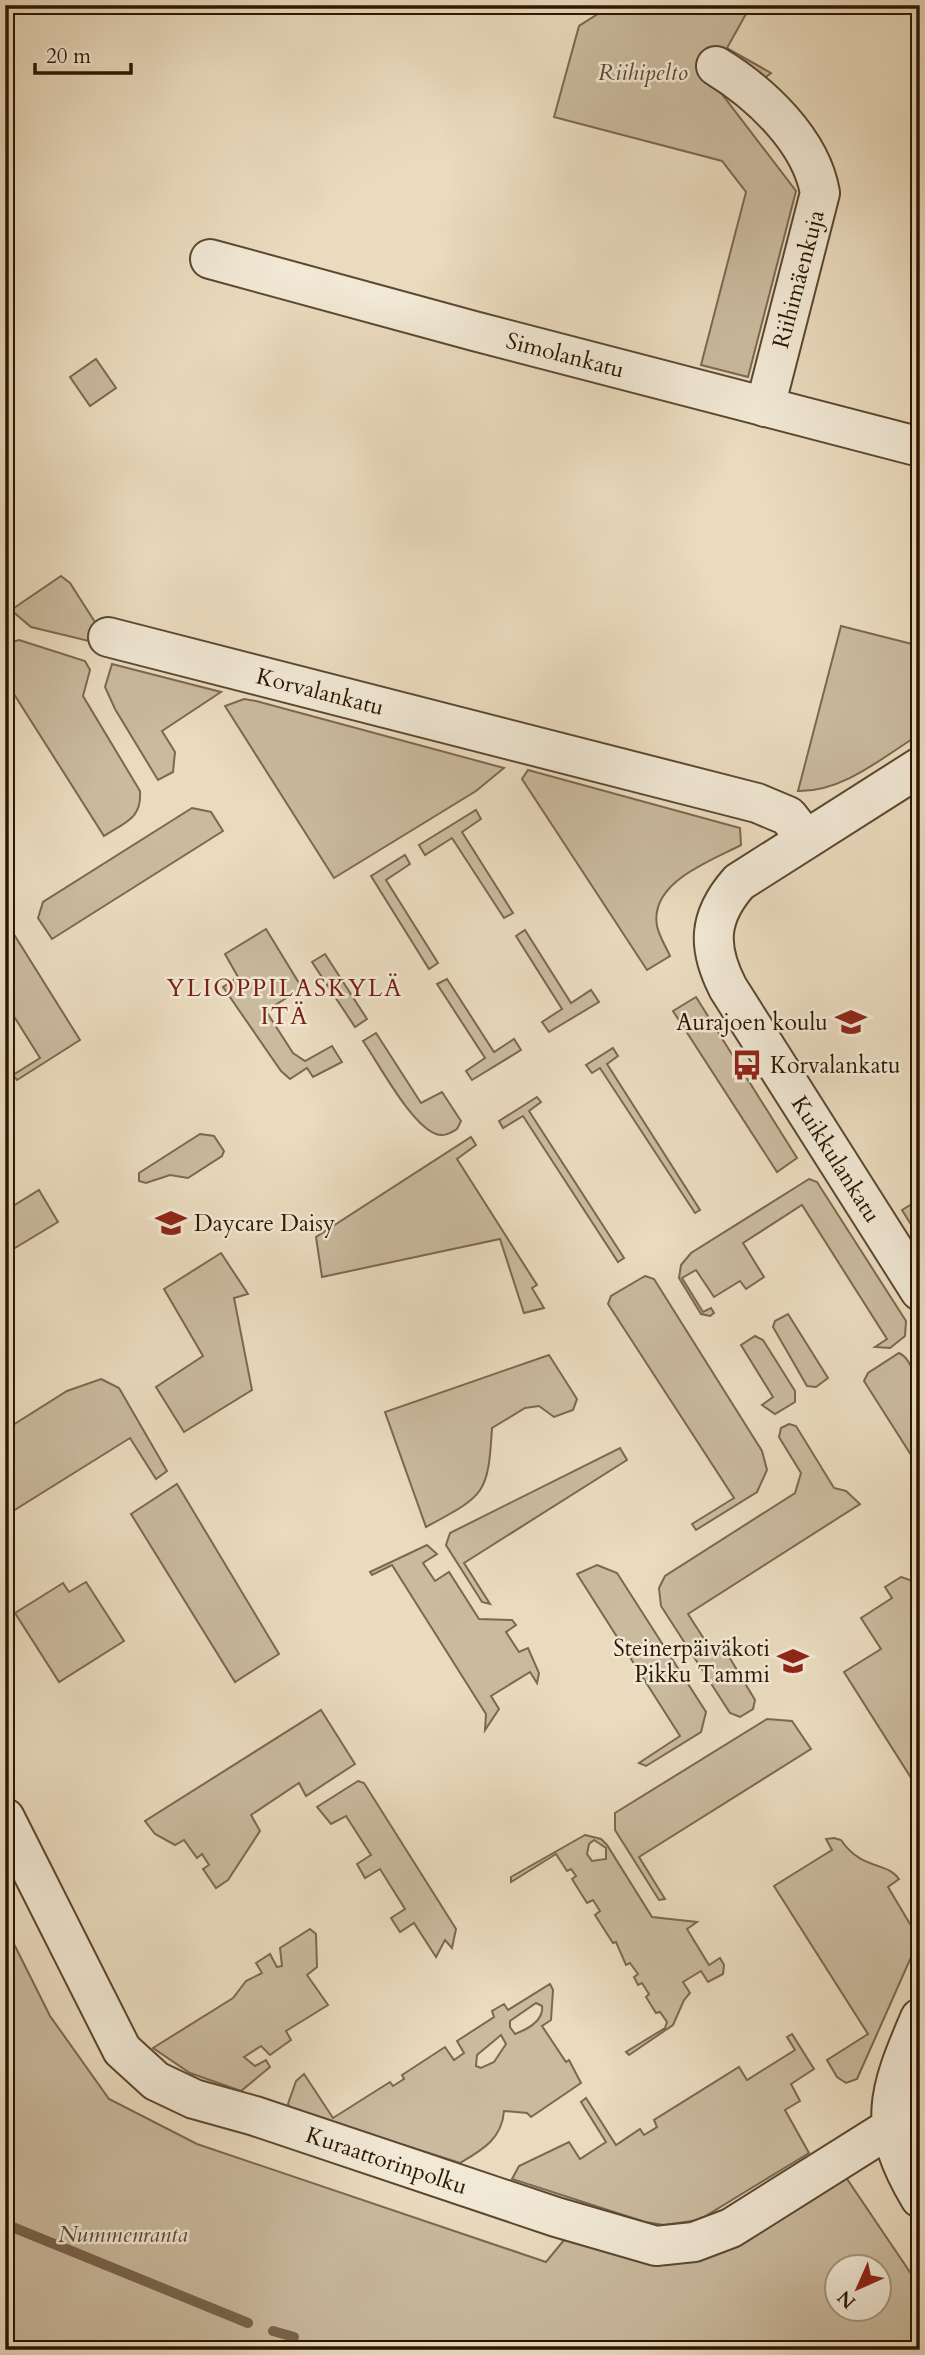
<svg xmlns="http://www.w3.org/2000/svg" width="925" height="2355" viewBox="0 0 925 2355" font-family="Cardo,serif">
<style>
.green{fill:#caba9e;stroke:#7c684f;stroke-width:2;fill-rule:evenodd}
.lines{fill:none;stroke-linecap:round;stroke-linejoin:round}
.stream{stroke:#78644b;stroke-width:10}
.minor-casing{stroke:#5c4830;stroke-width:42}
.minor{stroke:#f1e8d5;stroke-width:38}
.labels{text-anchor:middle;stroke-width:5;stroke-linejoin:round;paint-order:stroke}
.park-label{font-size:23px;font-style:italic;fill:#5c482f;stroke:#f1e8d5}
.street-label{font-size:23px;fill:#2d1700;stroke:#f1e8d5}
.poi-label{font-size:23px;fill:#2d1700;stroke:#f1e8d5;text-anchor:end}
.neighbourhood-label{font-size:24px;letter-spacing:2px;fill:#7a1f14;stroke:#f1e8d5}
</style>
<rect width="100%" height="100%" fill="#eadbbe"/>
<filter id="stains"><feTurbulence type="fractalNoise" baseFrequency=".00286" numOctaves="4"/><feColorMatrix values="0 0 0 0 .2 0 0 0 0 .09 0 0 0 0 .02 0 0 0 .5 -.17"/></filter>
<radialGradient id="worn" r=".72"><stop offset=".6" stop-color="#630" stop-opacity="0"/><stop offset="1" stop-color="#630" stop-opacity=".3"/></radialGradient>
<g class="green">
<polygon points="612,5 751,5 727,48 771,73 763,79 709,77 796,191 748,377 701,365 746,192 722,161 554,117 579,26"/>
<polygon points="96,359 116,388 90,406 70,377"/>
<polygon points="61,576 70,583 102,633 93,642 31,627 11,610"/>
<path d="M841,626L920,646V734C883,757 843,792 798,791Z"/>
<path d="M19,640L85,661L90,670L83,696L140,791C142,819 125,822 104,836L5,680V644Z"/>
<polygon points="112,664 221,692 162,731 175,752 173,772 158,780 115,709 105,687"/>
<polygon points="244,699 256,701 504,768 476,791 334,878 225,706"/>
<path d="M528,770L740,828L741,845C711,861 649,882 657,926C659,936 666,947 670,956L647,970L522,779Z"/>
<polygon points="192,808 211,812 223,831 52,939 38,918 43,902"/>
<polygon points="476,810 481,819 462,832 513,913 504,918 452,838 425,855 419,845"/>
<polygon points="405,855 410,864 386,880 438,963 429,969 371,876"/>
<polygon points="5,920 80,1040 17,1080 13,1075 40,1058 5,1002"/>
<polygon points="266,929 302,988 266,1011 293,1053 305,1061 332,1046 342,1062 313,1077 307,1068 290,1079 281,1071 223,987 238,977 225,954"/>
<polygon points="525,930 571,1003 591,990 599,1002 549,1032 542,1022 562,1009 516,936"/>
<polygon points="325,954 367,1019 355,1027 312,962"/>
<polygon points="447,979 494,1052 514,1039 521,1050 472,1080 466,1071 485,1058 437,984"/>
<polygon points="696,997 797,1158 777,1172 673,1011"/>
<path d="M376,1033L421,1103L442,1092L461,1121L457,1129C450,1133 444,1137 436,1134C411,1125 379,1064 363,1041Z"/>
<polygon points="613,1048 618,1056 607,1064 700,1210 695,1213 600,1068 592,1073 586,1065"/>
<polygon points="537,1097 541,1102 529,1111 624,1258 618,1262 523,1116 503,1128 499,1121"/>
<polygon points="200,1134 214,1136 224,1151 222,1156 188,1178 170,1175 146,1183 139,1181 139,1173"/>
<polygon points="471,1137 476,1145 457,1159 537,1285 532,1288 544,1308 524,1313 500,1239 322,1277 316,1237"/>
<polygon points="809,1179 817,1182 906,1321 905,1336 890,1348 875,1347 887,1339 802,1205 743,1243 764,1277 746,1289 740,1281 714,1297 696,1270 682,1278 703,1312 711,1308 714,1313 710,1316 701,1314 679,1278 681,1265 691,1253"/>
<polygon points="39,1190 58,1222 15,1248 5,1233 5,1211"/>
<polygon points="920,1199 920,1239 902,1210"/>
<polygon points="221,1253 248,1294 234,1298 252,1390 184,1432 156,1387 203,1356 164,1289"/>
<polygon points="645,1276 654,1279 762,1451 767,1470 757,1492 696,1530 692,1524 734,1498 608,1304 611,1296"/>
<polygon points="788,1314 828,1378 816,1387 807,1386 773,1327 775,1321"/>
<polygon points="755,1336 763,1340 795,1391 795,1402 775,1414 762,1405 773,1397 741,1345"/>
<path d="M899,1353C925,1364 920,1442 920,1469L864,1381L868,1373Z"/>
<path d="M549,1355L577,1399L573,1410L554,1417L539,1406L525,1408L492,1428C488,1495 485,1495 426,1527L385,1412Z"/>
<polygon points="101,1379 119,1388 167,1471 156,1479 130,1438 5,1516 5,1430 67,1391"/>
<polygon points="789,1424 796,1426 834,1488 846,1491 860,1504 688,1614 715,1656 725,1650 755,1700 753,1709 740,1717 730,1713 661,1606 659,1588 665,1576 795,1493 801,1473 779,1437 781,1428"/>
<polygon points="620,1448 627,1460 464,1563 490,1604 482,1602 446,1545 450,1533"/>
<polygon points="177,1484 279,1654 235,1682 131,1514"/>
<polygon points="427,1545 437,1554 423,1563 435,1581 449,1572 479,1619 512,1620 516,1625 506,1632 519,1652 528,1648 539,1673 537,1683 530,1672 491,1696 499,1709 485,1730 486,1714 392,1565 372,1575 370,1572"/>
<polygon points="597,1565 617,1573 706,1712 701,1732 646,1766 639,1763 680,1736 577,1574"/>
<polygon points="901,1577 913,1581 920,1591 920,1792 844,1672 881,1649 861,1618 892,1598 885,1587"/>
<polygon points="86,1582 124,1641 59,1682 15,1613 63,1583 69,1592"/>
<polygon points="321,1710 355,1764 306,1796 299,1783 251,1815 260,1831 228,1880 216,1888 203,1869 209,1865 202,1854 197,1858 184,1840 175,1845 155,1834 145,1821"/>
<polygon points="767,1719 792,1721 811,1749 639,1857 665,1899 659,1900 615,1830 615,1813"/>
<polygon points="358,1781 364,1783 456,1929 452,1948 445,1940 436,1957 414,1923 400,1932 391,1918 405,1909 380,1869 365,1878 357,1864 371,1855 346,1816 331,1824 317,1807"/>
<path d="M585,1835L601,1839L607,1845L652,1917L697,1922L687,1929L709,1965L720,1958L724,1965L723,1974L708,1982L701,1971L683,1982L690,1993L684,2000L673,2025L629,2055L626,2052L665,2028L667,2022L660,2012L656,2013L646,1997L649,1994L642,1983L638,1985L634,1977L638,1974L630,1963L626,1965L616,1942L613,1943L595,1915L600,1911L593,1900L587,1903L572,1879L576,1876L571,1869L567,1871L556,1854L511,1882V1877ZM594,1840L606,1848V1859L592,1861L587,1854L589,1844Z"/>
<path d="M834,1838L841,1840C861,1870 888,1862 899,1879L888,1887L910,1924L920,1919V1937L857,2079L846,2083L837,2077L827,2060L868,2034L774,1886L832,1850L826,1839Z"/>
<path d="M5,1926L50,2016L109,2099L197,2144L546,2262L569,2234L636,2256L843,2173L920,2287V2350H5ZM838,2268H880V2310H838Z"/>
<polygon points="310,1929 316,1934 317,1967 307,1975 328,2005 286,2031 291,2040 270,2055 261,2046 244,2057 255,2066 266,2060 270,2067 241,2091 190,2073 153,2048 233,1998 246,1981 262,1973 256,1963 270,1954 277,1967 282,1966 280,1948"/>
<path d="M550,1984L553,1990L551,2020L542,2026L566,2062L569,2060L581,2083L531,2117L527,2113L504,2111C502,2139 482,2150 460,2163L291,2109L288,2104L296,2081L304,2074L333,2118L390,2082L393,2086L404,2079L402,2075L445,2047L454,2060L464,2053L457,2041L494,2017L492,2011L504,2004L508,2010ZM536,2003L542,2006C544,2021 528,2029 515,2034L510,2027V2021ZM501,2035L506,2044L494,2062L481,2068L476,2066L477,2055Z"/>
<polygon points="792,2034 814,2069 791,2084 800,2101 785,2110 809,2153 699,2220 664,2225 645,2222 512,2179 519,2166 569,2142 580,2159 606,2142 581,2102 586,2098 616,2145 640,2129 644,2135 657,2127 654,2120 739,2067 747,2080 795,2050 787,2037"/>
</g>
<g class="lines">
<g class="stream">
<polyline points="5,2224 248,2323"/>
<polyline points="273,2331 294,2337"/>
</g>
<g class="minor-casing">
<g id="minor">
<path d="M716,66C760,93 811,140 820,193L765,407"/>
<path id="s1" d="M210,259L474,331L920,447"/>
<path id="s2" d="M108,637L757,803L788,816L806,839"/>
<path id="s3" d="M920,767L739,882C708,917 707,947 728,988L920,1291"/>
<path id="s4" d="M5,1818L122,2050L156,2081L194,2099L255,2116L556,2217L656,2246L694,2242L731,2228L890,2128"/>
<path d="M920,2018C888,2093 876,2124 920,2198"/>
</g>
</g>
<use href="#minor" class="minor"/>
</g>
<defs>
<g id="school-bare" transform="scale(2.415)"><path d="M0-5L7-2L0 1L-7-2ZM-4 1L0 2.5L4 1V4Q0 6-4 4Z" fill="#8f2418" stroke="#f1e8d5" stroke-width="2.5" paint-order="stroke"/></g>
<g id="bus-bare" transform="scale(2.415)"><path d="M-5-6H5V4H4V6H2V4H-2V6H-4V4H-5ZM-3.5-4V0h7V-4ZM-3.5 1.2v1.5H-2V1.2ZM2 1.2v1.5H3.5V1.2Z" fill="#8f2418" stroke="#f1e8d5" stroke-width="2.5" paint-order="stroke"/></g>
</defs>
<g fill-rule="evenodd">
<use href="#school-bare" x="851" y="1022"/>
<use href="#bus-bare" x="747" y="1065"/>
<use href="#school-bare" x="171" y="1223"/>
<use href="#school-bare" x="793" y="1661"/>
</g>
<g class="labels">
<g class="park-label">
<text x="643" y="80">Riihipelto</text>
<text x="123" y="2242">Nummenranta</text>
</g>
<g class="street-label">
<text transform="translate(798 279) rotate(-75)" y="8">Riihimäenkuja</text>
<text dy="8" stroke="none"><textPath href="#s1" startOffset="368">Simolankatu</textPath></text>
<text dy="8" stroke="none"><textPath href="#s2" startOffset="219">Korvalankatu</textPath></text>
<text dy="8" stroke="none"><textPath href="#s3" startOffset="532">Kuikkulankatu</textPath></text>
<text dy="8" stroke="none"><textPath href="#s4" startOffset="550">Kuraattorinpolku</textPath></text>
</g>
<g class="poi-label">
<text x="828" y="1030">Aurajoen koulu</text>
<text x="770" y="1073" text-anchor="start">Korvalankatu</text>
<text x="194" y="1231" text-anchor="start">Daycare Daisy</text>
<text x="770" y="1656">Steinerpäiväkoti<tspan x="770" dy="26">Pikku Tammi</tspan></text>
</g>
<g class="neighbourhood-label">
<text x="285" y="996">YLIOPPILASKYLÄ<tspan x="285" dy="28">ITÄ</tspan></text>
</g>
</g>
<rect width="925" height="2355" fill="none" stroke="#eadbbe" stroke-width="28"/>
<rect x="7" y="7" width="911" height="2341" fill="none" stroke="#2d1700" stroke-width="3.5"/>
<rect x="14" y="14" width="897" height="2327" fill="none" stroke="#2d1700" stroke-width="2"/>
<g transform="translate(858 2288) rotate(225)"><circle r="33" fill="#f1e8d5" stroke="#a39480" stroke-width="2"/>
<path d="M0-5L12 26L0 18L-12 26Z" fill="#8f2418"/>
<text y="-10" font-size="19" font-weight="bold" text-anchor="middle" fill="#2d1700">N</text>
</g>
<path d="M35 63v10h96v-10" fill="none" stroke="#2d1700" stroke-width="3.5"/>
<text x="46" y="63" font-size="21" fill="#2d1700" stroke="#f1e8d5" stroke-width="5" paint-order="stroke">20 m</text>
<rect width="100%" height="100%" filter="url(#stains)"/>
<rect width="100%" height="100%" fill="url(#worn)"/>
</svg>
